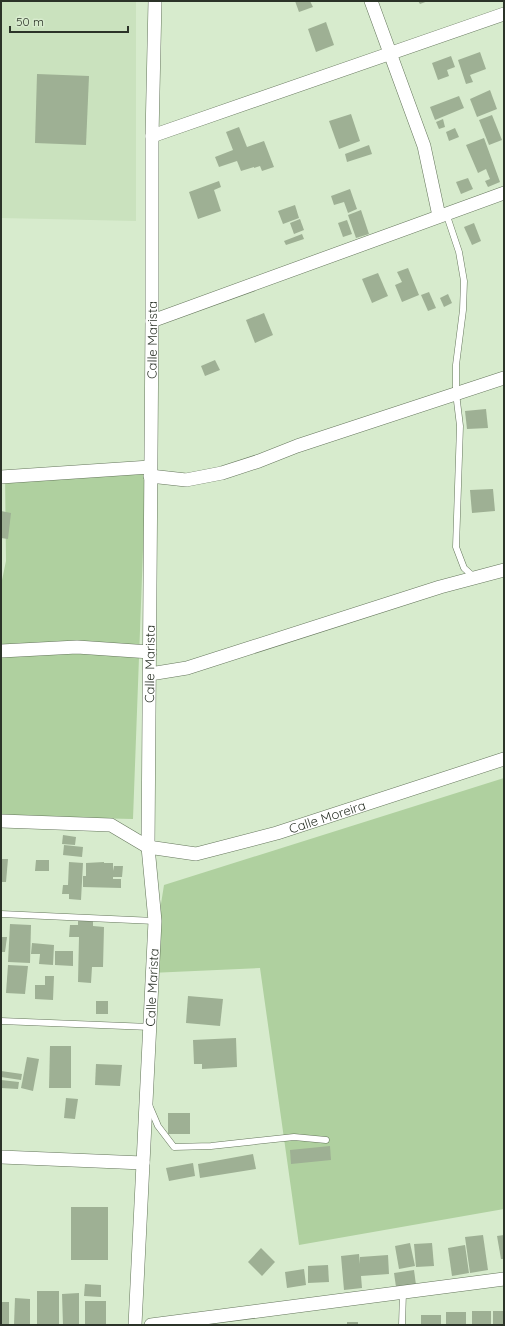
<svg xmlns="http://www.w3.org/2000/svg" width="505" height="1326" viewBox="0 0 505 1326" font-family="Quicksand,sans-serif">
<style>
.built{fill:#cae2be}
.green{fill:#afd09f}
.building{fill:#9eb094}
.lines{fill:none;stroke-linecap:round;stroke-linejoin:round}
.lane-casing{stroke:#65765c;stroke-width:7}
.street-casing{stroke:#65765c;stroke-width:14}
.lane{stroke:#fff;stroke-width:6}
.street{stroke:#fff;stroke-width:13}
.labels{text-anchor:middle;stroke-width:3;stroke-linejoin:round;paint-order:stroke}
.street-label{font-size:13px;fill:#2b3328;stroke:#d7ebcd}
</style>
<rect width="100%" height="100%" fill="#d7ebcd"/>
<polygon class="built" points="1,1 136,1 136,221 1,218"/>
<g class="green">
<polygon points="146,469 133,819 1,816 1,585 6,561 5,472"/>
<polygon points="504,778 504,1209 299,1245 260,968 150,973 164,885"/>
</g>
<g class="building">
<polygon points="295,1 310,1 313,7 299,12"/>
<polygon points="418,1 428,1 420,4"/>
<polygon points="326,22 334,45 316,52 308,29"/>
<polygon points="480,52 486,69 470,75 473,82 466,84 458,60"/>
<polygon points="451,56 455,67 447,70 449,76 438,80 432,63"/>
<polygon points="37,74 89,76 86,145 35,143"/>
<polygon points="490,90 497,109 477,117 470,99"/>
<polygon points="459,96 464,108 435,120 430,107"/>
<polygon points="351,114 360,141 339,149 329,121"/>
<polygon points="492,115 502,140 489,145 479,120"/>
<polygon points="443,119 445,127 439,129 436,122"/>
<polygon points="239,127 247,147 264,141 274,167 262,171 260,166 254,168 254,167 241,171 237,161 219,167 215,157 233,150 226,132"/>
<polygon points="455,128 459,137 449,141 446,132"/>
<polygon points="484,138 500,182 488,187 485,181 490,179 486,169 478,173 466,145"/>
<polygon points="369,145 372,154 347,162 345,154"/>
<polygon points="468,178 473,189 461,194 456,182"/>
<polygon points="219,181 221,187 214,190 221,211 198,219 189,192"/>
<polygon points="350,189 357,209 348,213 344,202 334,205 331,196"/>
<polygon points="295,205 299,218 283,224 278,211"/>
<polygon points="361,210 369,234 356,238 348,215"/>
<polygon points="300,219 304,230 294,234 290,223"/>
<polygon points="347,220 352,234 343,237 338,223"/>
<polygon points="474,223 481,241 472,245 464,227"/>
<polygon points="302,234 304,239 286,245 284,241"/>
<polygon points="408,268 419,295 402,302 395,285 402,282 397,272"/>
<polygon points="378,273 388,296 372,303 362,279"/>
<polygon points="429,292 436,308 428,311 421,295"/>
<polygon points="448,294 452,303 444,307 440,298"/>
<polygon points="264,313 273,335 255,343 246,320"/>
<polygon points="215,360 220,370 205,376 201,366"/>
<polygon points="486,409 488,428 467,429 465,411"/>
<polygon points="493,489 495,511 472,513 470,490"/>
<polygon points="1,511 11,513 8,539 1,538"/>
<polygon points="63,835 76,837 75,845 62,844"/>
<polygon points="64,845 83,847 82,857 63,855"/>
<polygon points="1,859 8,859 6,882 1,882"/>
<polygon points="36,860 49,860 49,871 35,871"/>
<polygon points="69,862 83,863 81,900 69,899 69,894 62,894 63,885 68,885"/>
<polygon points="104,862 104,870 104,863 113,863 113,871 114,866 123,866 122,877 113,877 113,879 121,879 121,888 83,887 83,876 86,876 86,863"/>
<polygon points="78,919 93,919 93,926 104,927 103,967 92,967 91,983 78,982 79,937 69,937 70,925 78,925"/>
<polygon points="10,924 31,925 30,963 8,962"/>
<polygon points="1,937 7,937 5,952 1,952"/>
<polygon points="32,943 54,945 53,965 39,964 40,954 31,954"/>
<polygon points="55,951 73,951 73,966 55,965"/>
<polygon points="8,965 28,966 25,994 6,993"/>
<polygon points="45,976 54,976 53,1000 35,999 35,985 45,985"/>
<polygon points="188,996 223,999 220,1026 186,1023"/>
<rect x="96" y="1001" width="12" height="13"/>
<polygon points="236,1038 237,1067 202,1069 202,1064 194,1064 193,1040"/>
<polygon points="50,1046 71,1046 71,1088 49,1088"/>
<polygon points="27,1057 39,1059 33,1091 21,1088"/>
<polygon points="96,1064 122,1065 120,1086 95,1085"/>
<polygon points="1,1071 22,1074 21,1080 1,1077"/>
<polygon points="1,1080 19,1082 18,1089 1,1088"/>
<polygon points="66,1098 78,1099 75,1119 64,1118"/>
<rect x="168" y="1113" width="22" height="21"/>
<polygon points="330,1146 331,1160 291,1164 290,1150"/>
<polygon points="253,1154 256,1169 200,1178 198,1164"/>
<polygon points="193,1163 195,1176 169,1181 166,1168"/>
<rect x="71" y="1207" width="37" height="53"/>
<polygon points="483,1235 488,1270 470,1273 465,1237"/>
<polygon points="504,1235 504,1259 501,1259 497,1236"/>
<polygon points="410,1243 415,1266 399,1269 395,1246"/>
<polygon points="432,1243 434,1266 416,1267 414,1244"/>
<polygon points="465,1245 469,1273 452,1276 448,1248"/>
<polygon points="261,1248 275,1262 262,1276 248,1262"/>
<polygon points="359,1254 360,1264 360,1257 388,1255 389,1274 361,1276 362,1288 344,1290 341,1256"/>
<polygon points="328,1265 329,1282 308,1283 308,1266"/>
<polygon points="304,1269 306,1285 287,1288 285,1272"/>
<polygon points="414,1270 416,1285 396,1287 394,1273"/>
<polygon points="85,1284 101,1285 101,1297 84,1296"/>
<rect x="37" y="1291" width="22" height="34"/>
<polygon points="79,1293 79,1325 63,1325 62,1294"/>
<polygon points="15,1298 30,1299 30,1325 14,1325"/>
<rect x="85" y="1301" width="21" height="24"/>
<rect x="1" y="1302" width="8" height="23"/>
<rect x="472" y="1311" width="19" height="14"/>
<rect x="493" y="1311" width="11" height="14"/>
<rect x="446" y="1312" width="20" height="13"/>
<rect x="421" y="1315" width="20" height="10"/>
<rect x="347" y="1322" width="11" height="3"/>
</g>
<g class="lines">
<g class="lane-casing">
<g id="lane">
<polyline points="446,213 459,252 464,281 463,310 456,365 456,393 460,426 456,547 464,568 475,578"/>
<polyline points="1,914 155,921"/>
<polyline points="1,1021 150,1027"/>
<polyline points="149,1105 158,1126 174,1147 211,1146 294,1137 326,1140"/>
<polyline points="402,1325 403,1292"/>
</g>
</g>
<g class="street-casing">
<g id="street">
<polyline points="371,1 424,146 439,216"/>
<polyline points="152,136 504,14"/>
<polyline points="152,321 504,193"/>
<polyline points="150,476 186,480 222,473 259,461 297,446 504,378"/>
<polyline points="1,477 150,467"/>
<polyline points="1,651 77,647 150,652"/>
<polyline points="150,674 187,668 440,587 504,570"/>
<path id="s1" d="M1,821L111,825L148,847L196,854L277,833L504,759"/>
<polyline points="1,1157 143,1163"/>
<path id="s2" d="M135,1325L155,921L148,847L152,321V136L155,1"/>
<polyline points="151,1325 504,1279"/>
</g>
</g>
<use href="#lane" class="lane"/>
<use href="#street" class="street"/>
</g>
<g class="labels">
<g class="street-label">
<text dy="5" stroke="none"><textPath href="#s2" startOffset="986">Calle Marista</textPath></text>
<text dy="5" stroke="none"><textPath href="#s2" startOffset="662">Calle Marista</textPath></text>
<text dy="5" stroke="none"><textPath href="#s1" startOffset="338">Calle Moreira</textPath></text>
<text dy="5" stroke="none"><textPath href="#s2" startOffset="338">Calle Marista</textPath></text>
</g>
</g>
<rect width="505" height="1326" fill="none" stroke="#2b3328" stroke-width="4"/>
<path d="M10 26v6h118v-6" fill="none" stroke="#2b3328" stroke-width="2"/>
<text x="16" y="26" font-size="12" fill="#2b3328" stroke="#d7ebcd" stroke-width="3" paint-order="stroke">50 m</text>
</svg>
